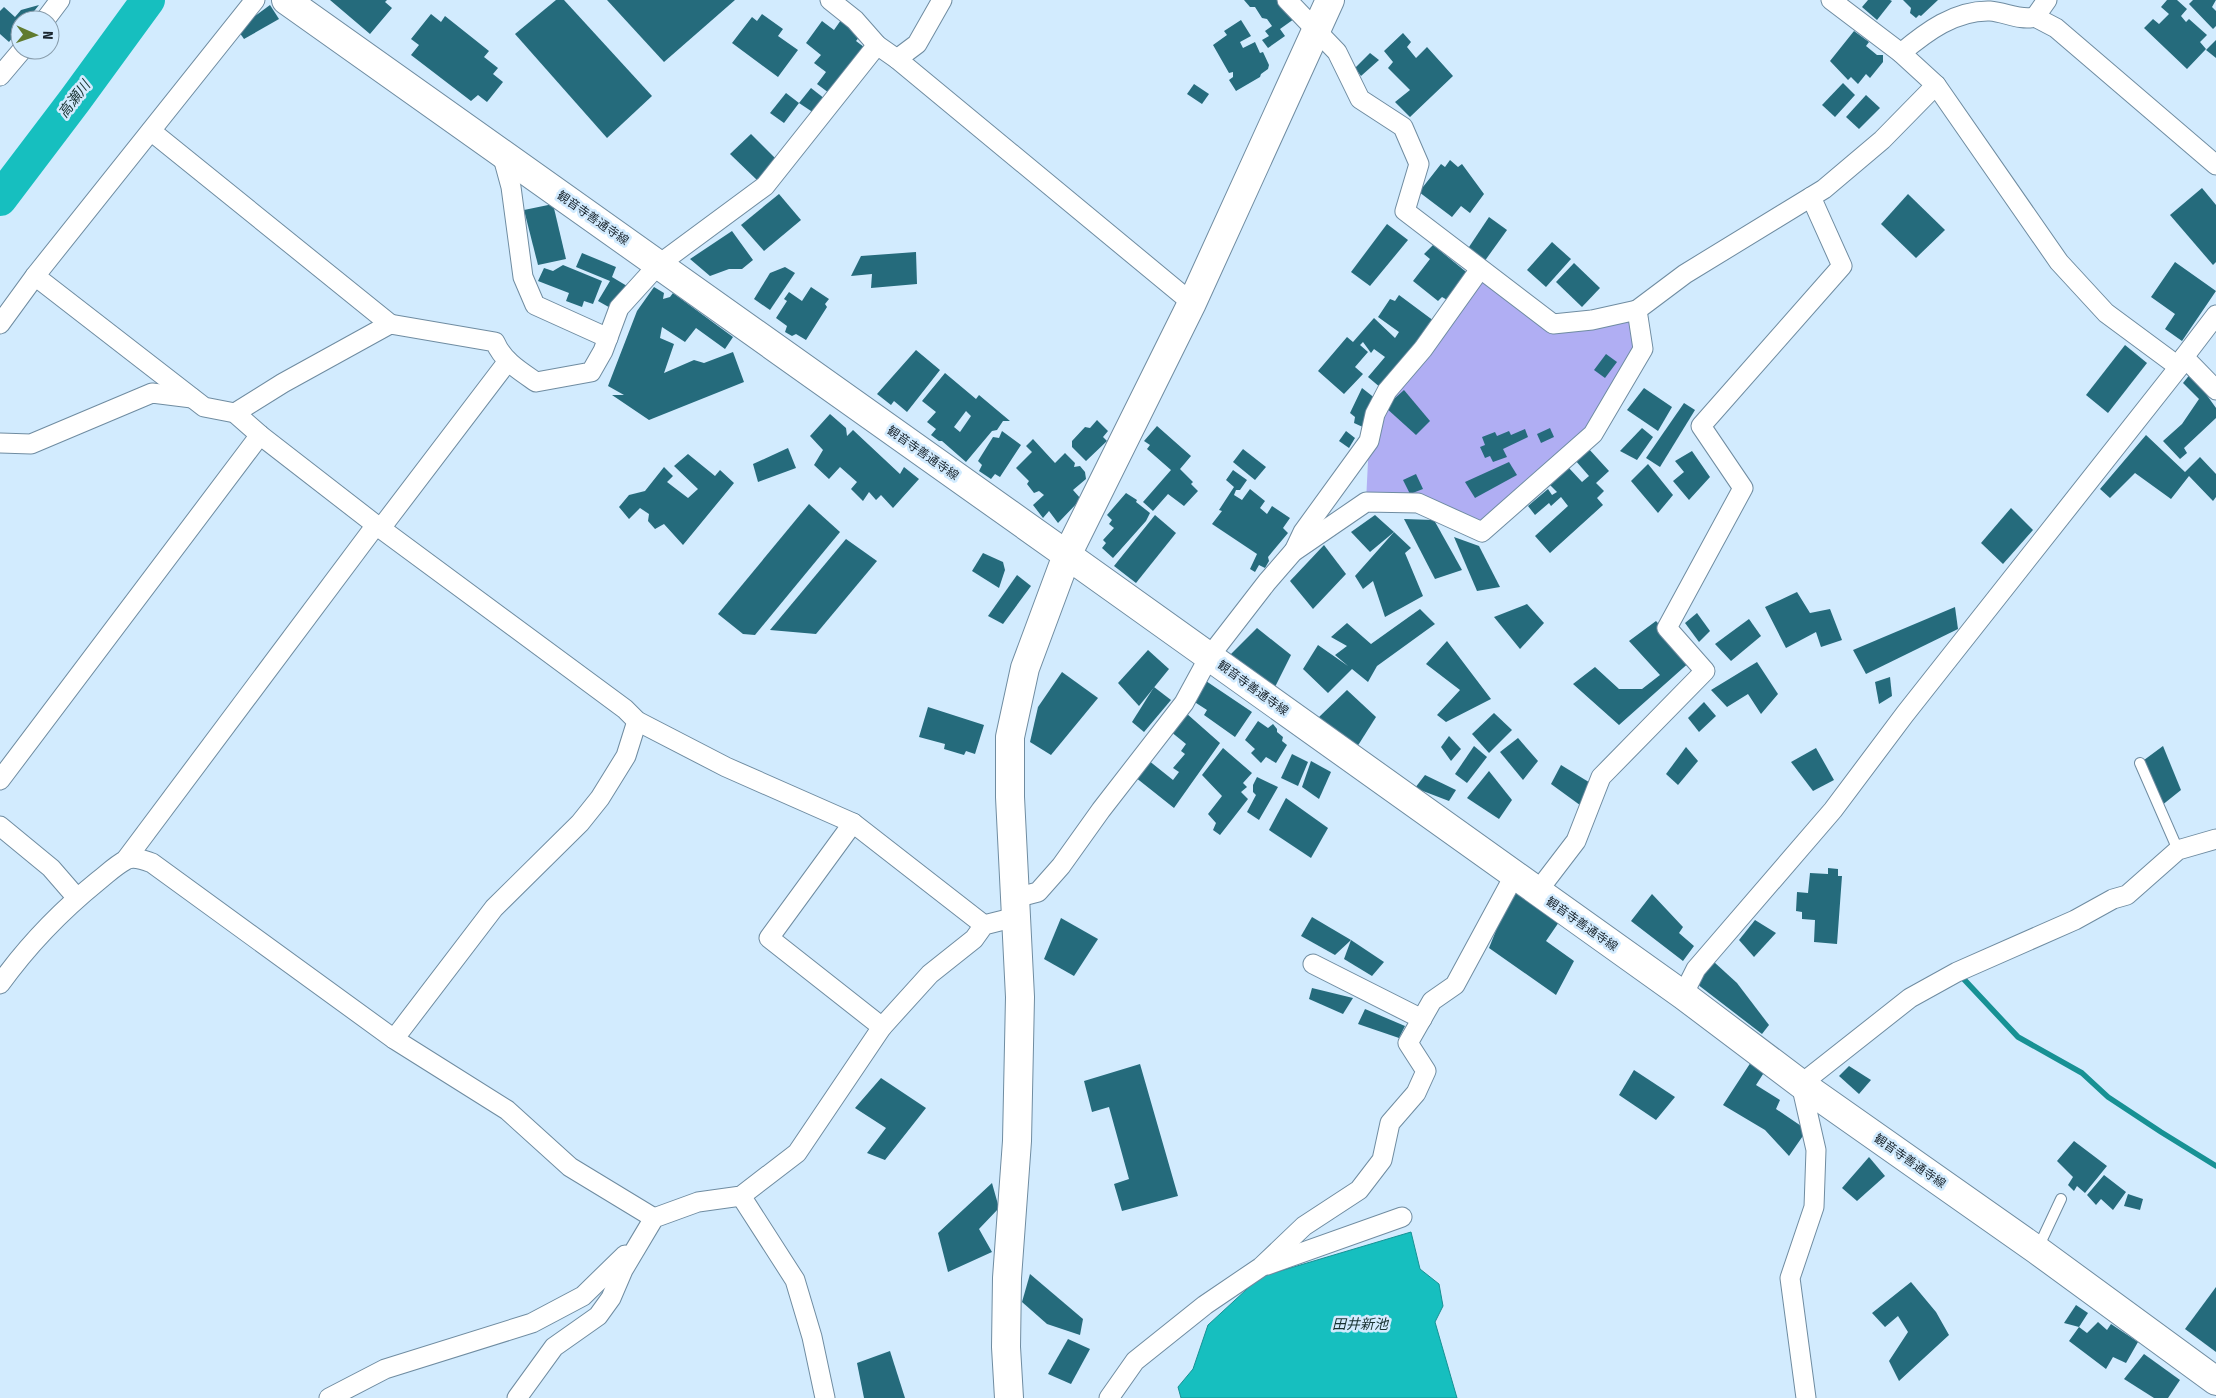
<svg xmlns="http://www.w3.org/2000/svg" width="2216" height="1398" viewBox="0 0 2216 1398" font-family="'Fira Sans Condensed','Noto Sans JP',sans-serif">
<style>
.forest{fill:#b0aef3}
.water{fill:#16bfbf;stroke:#179194}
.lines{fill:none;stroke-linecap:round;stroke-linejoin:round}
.stream{stroke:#179194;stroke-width:5.5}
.river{stroke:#16bfbf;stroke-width:34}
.building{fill:#256b7c;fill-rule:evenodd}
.lane-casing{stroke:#6f8ca1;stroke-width:12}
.street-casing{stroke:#6f8ca1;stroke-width:21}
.secondary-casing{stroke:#6f8ca1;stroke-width:30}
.primary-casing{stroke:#6f8ca1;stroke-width:30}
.lane{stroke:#fff;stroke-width:10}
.street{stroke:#fff;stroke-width:19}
.secondary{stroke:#fff;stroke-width:28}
.primary{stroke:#fff;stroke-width:28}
.labels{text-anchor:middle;stroke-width:5;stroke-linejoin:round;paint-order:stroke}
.street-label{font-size:12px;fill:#19252e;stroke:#d2ebfe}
.water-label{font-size:14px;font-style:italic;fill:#183130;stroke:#d2ebfe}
</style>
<rect width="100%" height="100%" fill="#d2ebfe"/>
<polygon class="forest" points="1480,269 1553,324 1637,310 1643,349 1593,434 1482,532 1418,503 1366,502 1369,441 1375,414"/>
<polygon class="water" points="1411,1232 1420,1269 1439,1284 1443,1306 1435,1322 1457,1398 1181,1398 1178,1387 1193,1369 1208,1325 1260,1277"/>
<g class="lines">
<polyline class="stream" points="1959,974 2018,1037 2082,1073 2108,1097 2161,1132 2216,1166"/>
<polyline class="river" points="0,199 75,100 148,0"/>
</g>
<g class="building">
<polygon points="330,0 387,0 385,2 392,8 370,34"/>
<polygon points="556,0 564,0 652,96 607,138 515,34"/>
<polygon points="607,0 735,0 664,62"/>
<polygon points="1244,0 1281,0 1294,19 1280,29 1285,36 1268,48 1262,40 1269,36 1265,31 1272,26 1267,19 1262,18 1255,7 1250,7"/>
<polygon points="1868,0 1890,0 1892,1 1877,20 1862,7"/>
<polygon points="1903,0 1938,0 1921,16 1919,15 1916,18 1910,13 1911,8"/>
<polygon points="2167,0 2177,0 2187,9 2181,16 2186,22 2189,19 2207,35 2200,42 2206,49 2187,69 2144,28 2153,19 2159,24 2169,14 2161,7"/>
<polygon points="2193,0 2216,0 2212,7 2216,11 2216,26 2213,29 2189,4"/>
<polygon points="39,5 27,20 20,20 20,28 9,42 0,34 0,11 4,7 15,17 21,10"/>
<polygon points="270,5 279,19 244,39 237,29"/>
<polygon points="431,14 441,22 445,16 489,51 484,57 498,68 493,74 503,82 487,102 478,95 471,101 411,55 419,45 411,39"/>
<polygon points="762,14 783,29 778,36 798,50 778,77 732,43 752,17 757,21"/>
<polygon points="841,20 861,35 856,41 868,50 833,96 817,84 826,72 814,63 821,55 806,43 822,21 834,30"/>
<polygon points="1241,20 1251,36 1240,42 1243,48 1255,42 1260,53 1263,52 1269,65 1268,69 1261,74 1260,77 1236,91 1229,80 1233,77 1233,72 1229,73 1213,45 1227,35 1224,31"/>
<polygon points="1854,31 1869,42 1866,46 1877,55 1883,55 1883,62 1870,78 1866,74 1858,84 1851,77 1848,80 1830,61"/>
<polygon points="1403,33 1411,42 1407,47 1416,58 1427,47 1453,76 1410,117 1395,102 1410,90 1388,68 1393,62 1384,51"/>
<polygon points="2216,40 2216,58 2206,50"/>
<polygon points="1370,53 1379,60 1361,76 1355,68"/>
<polygon points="1843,83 1855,95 1835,117 1822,105"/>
<polygon points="1194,84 1209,94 1202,104 1187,94"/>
<polygon points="811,88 825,99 814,113 799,103"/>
<polygon points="786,93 799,103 784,123 770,113"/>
<polygon points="1866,95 1880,108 1859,129 1846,117"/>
<polygon points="751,134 777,160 758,181 730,154"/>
<polygon points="1450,160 1458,167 1462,164 1484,194 1470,213 1461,206 1452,217 1419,192 1441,164 1445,167"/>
<polygon points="2202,188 2216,205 2216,262 2213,265 2170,215"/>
<polygon points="779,194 801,220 764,251 741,225"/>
<polygon points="1908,194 1945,230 1916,258 1881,224"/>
<polygon points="553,204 566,259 538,265 524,210"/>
<polygon points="1489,217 1507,230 1484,262 1467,250"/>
<polygon points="1387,224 1408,240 1370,286 1351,272"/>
<polygon points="732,231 753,260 742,269 729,269 710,276 690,259"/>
<polygon points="1552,242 1571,259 1546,287 1527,270"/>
<polygon points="1433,245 1470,275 1449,301 1442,297 1438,301 1413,281 1430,259 1424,254"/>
<polygon points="916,252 917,284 871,288 872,274 851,276 861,256"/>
<polygon points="582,253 616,267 612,277 627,286 614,310 598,301 610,281 576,267"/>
<polygon points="2175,262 2216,291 2182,341 2165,329 2175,314 2151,297"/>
<polygon points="1574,263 1600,288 1582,307 1556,282"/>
<polygon points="563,265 602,281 593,304 584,301 582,307 566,301 569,293 538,281 544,268 553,271"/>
<polygon points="785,267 795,273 770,310 754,299 770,273"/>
<polygon points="654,287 664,293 663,299 670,297 673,293 733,337 725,349 696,328 685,342 662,327 660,338 674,344 664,373 694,360 704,363 733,352 744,382 649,420 612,395 624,395 608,386 637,311"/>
<polygon points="811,287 829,299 825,304 827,307 806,340 796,334 792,336 785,332 787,326 776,318 787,301 784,299 789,292 802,301"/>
<polygon points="1399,295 1434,321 1381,388 1368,377 1385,357 1374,349 1371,353 1363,342 1360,345 1368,352 1355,367 1363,374 1344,394 1318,371 1347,337 1353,342 1374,318 1395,338 1399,332 1378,317 1390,299 1395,301"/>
<polygon points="2125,345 2147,363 2108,413 2086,395"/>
<polygon points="916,350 940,370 907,412 894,401 891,405 877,394"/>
<polygon points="1606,354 1617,362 1605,378 1594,370"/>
<path d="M945,373L976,399L979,395L1010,421H1003L997,430L992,431L966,462L942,441H939L931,435L936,429L927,422L936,412L922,401ZM966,411L971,416L960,432L954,427Z"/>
<polygon points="2191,373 2216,408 2216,418 2184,448 2187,453 2180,459 2163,441 2182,424 2199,399 2183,383"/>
<polygon points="1362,388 1376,399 1365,428 1354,423 1355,417 1350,413"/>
<polygon points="1644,388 1672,407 1658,431 1627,410"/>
<polygon points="1404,390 1430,421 1416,435 1385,407"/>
<polygon points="1684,403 1695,410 1660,467 1646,458"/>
<polygon points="830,414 846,428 847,436 853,430 900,474 904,467 919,479 893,508 881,495 876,500 869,492 863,501 851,489 857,482 840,467 829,479 814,465 823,450 810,436"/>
<polygon points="1097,420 1108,431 1103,437 1107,441 1086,461 1072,447 1072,441 1085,427 1090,428"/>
<polygon points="1157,426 1191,456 1180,469 1193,482 1191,484 1198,491 1184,506 1168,494 1153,511 1143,502 1171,470 1147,449 1150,445 1144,441"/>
<polygon points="1550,428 1554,437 1541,443 1537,434"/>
<polygon points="1642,428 1653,437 1637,460 1620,451"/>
<polygon points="1525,429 1528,437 1503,449 1507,457 1493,462 1490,456 1485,458 1480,447 1485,445 1482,437 1495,432 1497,436 1509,431 1511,435"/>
<polygon points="1002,431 1021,445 1000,477 995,474 991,479 979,471 982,465 978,461 993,437 999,438"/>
<polygon points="1346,431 1355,438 1349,448 1339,441"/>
<polygon points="2146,435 2185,472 2200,457 2216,474 2216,497 2213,501 2189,476 2171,499 2135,473 2110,498 2100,489"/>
<polygon points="1033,439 1055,463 1065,453 1075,463 1074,467 1080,466 1085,472 1086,479 1073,490 1081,499 1058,523 1049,511 1043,518 1033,505 1044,495 1039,491 1034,493 1027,484 1029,481 1016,468 1032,452 1026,446"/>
<polygon points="788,448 796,468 758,482 753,464"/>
<polygon points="1588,448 1609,471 1596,483 1604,491 1597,498 1603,505 1550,553 1535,536 1568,506 1561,497 1551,506 1549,503 1535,515 1528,506 1548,489 1552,495 1557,492 1549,484 1568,467 1582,482 1589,476 1575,460"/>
<polygon points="1243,449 1266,467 1255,480 1233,462"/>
<polygon points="1692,451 1710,477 1689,500 1673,481 1684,472 1675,461"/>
<polygon points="688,454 715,476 720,470 734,483 683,545 664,524 655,529 648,521 649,514 640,508 629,519 619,507 629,495 645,491 664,467 673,476 667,482 688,498 698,489 674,466"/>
<polygon points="1509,462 1517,475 1475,498 1465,482"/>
<polygon points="1648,464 1673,495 1658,513 1631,481"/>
<polygon points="1233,470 1247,480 1240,490 1236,490 1234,495 1242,500 1250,489 1265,501 1260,508 1267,514 1272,506 1290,518 1283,528 1288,533 1268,557 1269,561 1265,568 1259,565 1255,572 1250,569 1257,554 1212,524 1222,511 1219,510 1234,487 1226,480"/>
<polygon points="1416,474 1423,489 1410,494 1403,480"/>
<polygon points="1126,493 1137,500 1136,502 1150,513 1146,521 1113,558 1102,548 1106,543 1103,540 1114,528 1109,524 1112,520 1107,515"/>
<polygon points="809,504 840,532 755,635 743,634 718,614"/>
<polygon points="2011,508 2033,530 2003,564 1981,543"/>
<polygon points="1155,515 1176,533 1136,583 1114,566"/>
<polygon points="1375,515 1394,532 1370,552 1351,532"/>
<polygon points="1404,519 1434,520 1462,570 1435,579"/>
<polygon points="1394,532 1411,548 1405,553 1423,596 1385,617 1373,581 1363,589 1355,576"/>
<polygon points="1454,537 1479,546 1500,587 1477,591"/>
<polygon points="846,539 877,561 816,634 770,630"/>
<polygon points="1324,545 1346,574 1313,609 1290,581"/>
<polygon points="983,553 1003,562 1005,570 999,588 972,571"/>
<polygon points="1017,575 1031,586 1003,624 988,616"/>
<polygon points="1797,592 1810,613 1830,609 1842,640 1821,647 1816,632 1786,648 1765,607"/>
<polygon points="1527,604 1544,623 1520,649 1494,617"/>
<polygon points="1955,607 1958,629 1866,674 1853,650"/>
<polygon points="1420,609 1435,624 1377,666 1368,682 1352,669 1328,693 1303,669 1318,645 1348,666 1335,655 1347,646 1331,637 1347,623 1371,644"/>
<polygon points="1697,613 1710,631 1699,642 1685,623"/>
<polygon points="1749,619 1761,636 1731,661 1715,644"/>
<polygon points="1656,621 1692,660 1619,725 1573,684 1595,667 1619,689 1642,689 1660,675 1629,641"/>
<polygon points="1257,628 1291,655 1275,687 1230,655"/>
<polygon points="1447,641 1491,699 1446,722 1437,715 1460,690 1426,664"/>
<polygon points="1148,650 1169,669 1139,706 1118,683"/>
<polygon points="1757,662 1778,694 1761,714 1748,694 1727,707 1711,690"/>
<polygon points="1062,672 1098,698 1051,755 1030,742 1038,707"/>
<polygon points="1890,677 1892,696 1879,704 1875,682"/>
<polygon points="1206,681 1252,712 1235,737 1204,715 1207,710 1193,701"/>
<polygon points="1154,687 1171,700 1144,732 1132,722"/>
<polygon points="1347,690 1376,717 1357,747 1318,718"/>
<polygon points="1704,702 1716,716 1699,732 1688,718"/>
<polygon points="928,707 984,725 975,754 966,751 964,755 944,749 945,744 919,737"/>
<polygon points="1186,713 1220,743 1174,808 1135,777 1148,760 1173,780 1179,772 1173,768 1185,754 1181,751 1186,744 1170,731"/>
<polygon points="1494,713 1512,730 1489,753 1472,734"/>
<polygon points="1258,721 1268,728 1273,724 1277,729 1277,732 1283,737 1282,741 1287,745 1276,763 1266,757 1261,763 1251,753 1255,749 1245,740"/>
<polygon points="1449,736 1461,749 1451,761 1441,747"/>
<polygon points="1518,738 1538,761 1523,780 1500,752"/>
<polygon points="1474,746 1487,757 1467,783 1455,774"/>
<polygon points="2163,746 2181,790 2161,806 2140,763"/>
<polygon points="1686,747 1698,761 1678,785 1666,774"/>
<polygon points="1223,748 1252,773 1243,783 1247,787 1241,792 1248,799 1220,835 1213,830 1216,823 1208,814 1222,796 1202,775"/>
<polygon points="1816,748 1834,780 1813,791 1791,762"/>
<polygon points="1292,754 1308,762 1298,786 1281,778"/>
<polygon points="1311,761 1331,772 1319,799 1302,787"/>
<polygon points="1561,765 1592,784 1584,808 1551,784"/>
<polygon points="1489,771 1512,800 1499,819 1467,798"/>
<polygon points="1425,775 1456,790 1449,801 1415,788"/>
<polygon points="1257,777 1278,787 1259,820 1247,812 1256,795 1253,792 1253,785"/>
<polygon points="1286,798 1328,828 1311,858 1269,830"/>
<polygon points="1828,868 1838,869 1838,876 1842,876 1837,944 1814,942 1815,920 1802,919 1802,912 1796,911 1797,892 1808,893 1810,873 1828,874"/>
<polygon points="1513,888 1559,922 1546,941 1574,961 1556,995 1489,948"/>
<polygon points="1652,894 1683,927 1679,933 1694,946 1683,961 1631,921"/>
<polygon points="1312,917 1351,940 1335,955 1301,936"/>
<polygon points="1061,918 1098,939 1074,976 1044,959"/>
<polygon points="1755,920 1776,933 1754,957 1739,940"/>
<polygon points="1351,940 1384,962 1372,976 1344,959"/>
<polygon points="1714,962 1737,983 1769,1025 1762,1034 1697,984"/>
<polygon points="1312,988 1353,998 1343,1014 1309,999"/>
<polygon points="1365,1009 1405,1026 1399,1038 1358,1024"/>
<polygon points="1751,1062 1765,1071 1756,1085 1780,1100 1776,1109 1807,1130 1789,1156 1765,1130 1723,1105"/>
<polygon points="1140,1064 1178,1196 1122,1211 1114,1184 1129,1179 1109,1107 1092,1112 1084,1081"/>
<polygon points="1849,1066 1871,1080 1859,1094 1839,1076"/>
<polygon points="1634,1070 1675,1097 1656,1120 1619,1095"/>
<polygon points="881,1078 926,1108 885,1160 867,1153 886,1128 855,1108"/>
<polygon points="2074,1141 2107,1166 2085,1193 2077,1186 2074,1191 2068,1185 2073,1177 2057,1161"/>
<polygon points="1869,1157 1885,1176 1857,1201 1842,1188"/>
<polygon points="2104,1175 2126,1192 2113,1210 2101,1199 2096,1205 2087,1195"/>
<polygon points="992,1183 999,1208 979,1229 992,1252 948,1272 938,1233"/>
<polygon points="2128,1194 2143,1199 2140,1210 2124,1206"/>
<polygon points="1030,1274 1083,1319 1080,1335 1047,1324 1022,1302"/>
<polygon points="1911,1282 1936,1312 1949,1335 1899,1381 1889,1361 1908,1332 1898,1316 1885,1327 1872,1313"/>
<polygon points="2216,1287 2216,1352 2185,1329"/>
<polygon points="2076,1305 2088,1313 2079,1327 2064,1323"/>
<polygon points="2098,1322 2107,1330 2111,1324 2138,1342 2126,1363 2113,1357 2106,1369 2069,1341 2079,1327 2087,1333"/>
<polygon points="1068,1339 1090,1349 1071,1384 1048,1374"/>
<polygon points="890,1351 905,1398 864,1398 857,1363"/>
<polygon points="2144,1354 2180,1380 2168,1398 2154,1398 2124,1379"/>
</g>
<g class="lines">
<g class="lane-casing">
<g id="lane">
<polyline points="2140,763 2178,850"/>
<polyline points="2038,1248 2061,1199"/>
</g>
</g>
<g class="street-casing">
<g id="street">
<polyline points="830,0 855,20 877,45 897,59 1192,303"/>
<polyline points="1287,0 1337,52 1360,99 1403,127 1419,164 1405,211 1553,324 1592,320 1637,310"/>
<polyline points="1831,0 1901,53 1936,85 2059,262 2106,313 2179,367"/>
<polyline points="2035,17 2047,0"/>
<polyline points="45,20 60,0"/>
<path d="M1901,53C1926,32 1955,10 1990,11C2005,12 2020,21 2035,17L2056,28L2216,165"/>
<polyline points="897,59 917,44 942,0"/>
<polyline points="0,76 22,50"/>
<polyline points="151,131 390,324"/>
<polyline points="502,154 511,187 523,277 535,305 608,338"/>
<polyline points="35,276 204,407 235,413 260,435 376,525 625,709 637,721 726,767 853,823 984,925"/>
<polyline points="0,324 35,276 255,0"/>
<polyline points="2184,357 2216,390"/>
<path d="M235,413L283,383L390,324L495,342C503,361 520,371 536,382L591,372L603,351L619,308L658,265L765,186L877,45"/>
<polyline points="0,443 31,444 152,393 192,398"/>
<polyline points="381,528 508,361"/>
<polyline points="1294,551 1303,532 1369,441 1375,414 1387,391 1423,349 1480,269"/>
<polyline points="0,780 260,435"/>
<polyline points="853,823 769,938 882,1027"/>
<polyline points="0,826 51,868 77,898"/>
<polyline points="127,858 376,525"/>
<polyline points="1537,892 1576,841 1601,777 1705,671 1667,628 1743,488 1701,426 1842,266 1811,197"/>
<polyline points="1015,898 1038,892 1061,866 1101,810 1184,703 1209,657 1267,582 1293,552 1366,502 1418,503 1482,532 1593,434 1643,349 1637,310 1685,274 1824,189 1882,140 1936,85"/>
<polyline points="1313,964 1422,1019"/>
<path d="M0,984C28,945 61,911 98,881C107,874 116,865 126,860C133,856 144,860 152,863L394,1039L507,1110L570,1167L654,1218"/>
<polyline points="1683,995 1696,969 1833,810 1905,714 2179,367 2184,357 2216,315"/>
<polyline points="394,1039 494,908 580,823 600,798 626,756 637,721"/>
<polyline points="741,1196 795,1280 812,1337 825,1398"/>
<polyline points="1267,1265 1402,1217"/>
<polyline points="329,1398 385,1369 532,1323 583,1296 625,1255"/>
<polyline points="517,1398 554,1347 598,1316 611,1298 623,1270 654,1218 698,1202 741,1196 797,1153 882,1027 930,974 974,939 984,925 1016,917"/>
<polyline points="1109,1398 1135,1361 1205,1305 1261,1267 1304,1226 1359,1190 1382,1160 1390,1123 1416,1093 1426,1071 1408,1043 1432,1001 1455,985 1514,876"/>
<polyline points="1806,1398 1790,1278 1814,1207 1816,1150 1801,1084 1910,998 1957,972 2075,920 2113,899 2127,895 2178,850 2216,839"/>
</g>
</g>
<g class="secondary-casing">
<polyline id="secondary" points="1009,1398 1006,1347 1007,1278 1017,1141 1020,997 1010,797 1010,737 1025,668 1067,555 1192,303 1330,0"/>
</g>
<g class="primary-casing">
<polyline id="primary" points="286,0 1067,555 1683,995 1801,1084 2037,1250 2216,1381"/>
</g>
<use href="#lane" class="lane"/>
<use href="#street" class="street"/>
<use href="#secondary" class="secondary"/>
<use href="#primary" class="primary"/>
</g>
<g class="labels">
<g class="street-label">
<text transform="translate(593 218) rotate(35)" y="4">観音寺善通寺線</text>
<text transform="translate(923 453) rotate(35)" y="4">観音寺善通寺線</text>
<text transform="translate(1253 688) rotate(36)" y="4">観音寺善通寺線</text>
<text transform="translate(1582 924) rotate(35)" y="4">観音寺善通寺線</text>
<text transform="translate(1910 1161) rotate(35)" y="4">観音寺善通寺線</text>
</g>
<g class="water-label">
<text transform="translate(74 99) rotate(-53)" y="5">高瀬川</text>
<text x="1360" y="1329">田井新池</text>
</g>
</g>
<g transform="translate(35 35) rotate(92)"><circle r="24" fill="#d2ebfe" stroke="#889cab"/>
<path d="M0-4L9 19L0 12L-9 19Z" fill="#607b2f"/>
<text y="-8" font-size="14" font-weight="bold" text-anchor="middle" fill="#19252e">N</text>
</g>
</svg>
